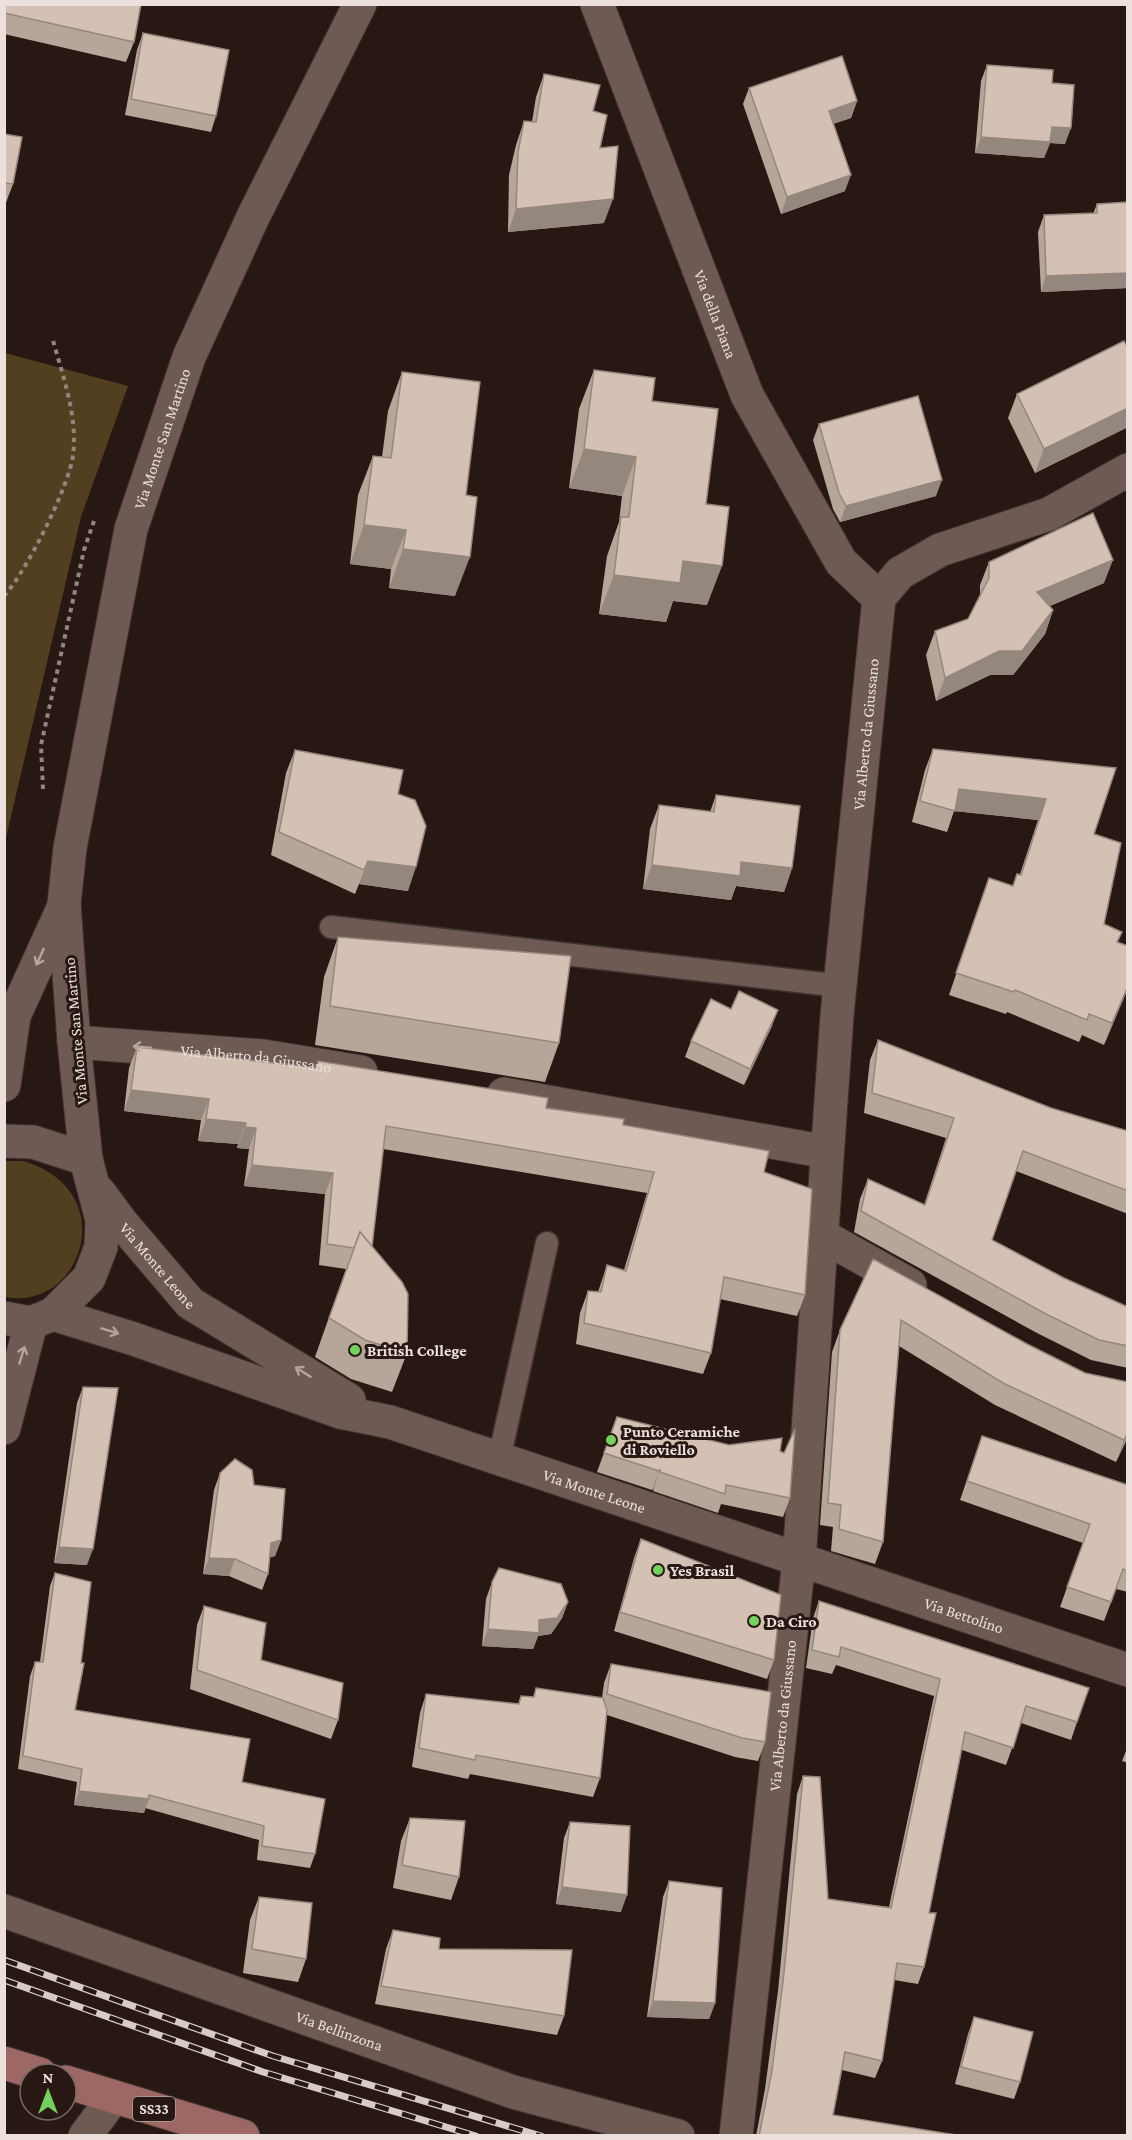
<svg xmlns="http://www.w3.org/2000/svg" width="1132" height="2140" viewBox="0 0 1132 2140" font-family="'Crimson Pro',serif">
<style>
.green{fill:#513f1f}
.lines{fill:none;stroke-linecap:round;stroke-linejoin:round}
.lane-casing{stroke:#403432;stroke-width:25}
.street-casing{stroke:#403432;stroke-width:35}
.secondary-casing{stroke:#403432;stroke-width:35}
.primary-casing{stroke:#403432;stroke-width:35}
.path{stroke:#938681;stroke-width:4;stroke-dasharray:4.5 4.5;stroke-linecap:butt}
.lane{stroke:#6e5a53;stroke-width:22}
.street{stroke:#6e5a53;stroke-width:33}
.secondary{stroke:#6e5a53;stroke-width:33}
.primary{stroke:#9d6764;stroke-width:33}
.rail-casing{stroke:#d6cbc6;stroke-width:7}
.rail{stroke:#281813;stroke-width:4.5;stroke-dasharray:14;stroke-linecap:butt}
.wall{fill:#b6a69a}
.shaded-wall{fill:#94877d}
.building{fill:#d4c1b3;stroke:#94877d;stroke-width:1.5}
.oneway{stroke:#b3a49e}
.poi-dot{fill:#74d25c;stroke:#281813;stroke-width:2}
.labels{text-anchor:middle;stroke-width:6;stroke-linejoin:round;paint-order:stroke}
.shield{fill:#281813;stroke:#b0a49f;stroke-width:1.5}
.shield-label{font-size:15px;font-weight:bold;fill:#ebe0db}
.street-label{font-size:16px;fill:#ebe0db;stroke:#281813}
.poi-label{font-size:16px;font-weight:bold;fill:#ebe0db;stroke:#281813;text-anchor:start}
</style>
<rect width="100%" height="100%" fill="#281813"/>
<g class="green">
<polygon points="5,353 128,386 81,517 5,842"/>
<path d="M23,1161C123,1190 82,1312 5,1297V1161Z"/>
</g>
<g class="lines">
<g class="lane-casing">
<g id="lane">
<polyline points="331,927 841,986"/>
<polyline points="499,1459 547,1243"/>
</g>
</g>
<g class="street-casing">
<g id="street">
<path id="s1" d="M597,4L747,395L841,562L879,598"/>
<path id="s2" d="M74,1042L263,1056L361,1072"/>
<polyline points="504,1094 827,1152"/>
<polyline points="821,1235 910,1285"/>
<path id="s3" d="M4,1911L513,2092L678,2136"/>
<polyline points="85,2136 114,2097"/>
<path id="s4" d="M736,2136L799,1560L837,1015L879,598L900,573L940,550L1049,514L1128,470"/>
</g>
</g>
<g class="secondary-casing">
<g id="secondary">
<polyline points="4,1085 14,1016 64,906"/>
<polyline points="4,1141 33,1142 86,1159"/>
<path id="s5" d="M99,1192L122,1223L190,1303L349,1400"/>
<path id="s6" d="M53,1314L134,1339L340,1412L390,1422L1128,1670"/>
<path id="s7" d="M4,1318L31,1323L53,1314L89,1278L101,1247L102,1220L86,1159L74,1042L64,904L70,848L131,529L189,357L253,217L360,4"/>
<polyline points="4,1428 31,1323"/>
</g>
</g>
<g class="primary-casing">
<g id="primary">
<polyline points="4,2063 40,2074"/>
<polyline points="66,2082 243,2136"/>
</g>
</g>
<g class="path">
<path d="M4,596C26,572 69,487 73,455C78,415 62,374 52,337"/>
<polyline points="43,789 41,745 84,550 94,521"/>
</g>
<use href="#lane" class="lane"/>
<use href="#street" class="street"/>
<use href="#secondary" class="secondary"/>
<use href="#primary" class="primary"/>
<g class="rail-casing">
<g id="rail">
<polyline points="4,1960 273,2056 541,2136"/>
<polyline points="4,1980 263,2072 476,2136"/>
</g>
</g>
<use href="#rail" class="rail"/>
</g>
<g class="wall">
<polygon points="4,4 134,42 126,62 4,34"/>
<polygon points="143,33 216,116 211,132 125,115 137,50"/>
<polygon points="987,65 1052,83 1065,144 1050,143 1044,158 975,153 981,81"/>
<polygon points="544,74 593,111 600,148 604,223 508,232 509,175 516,145 524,121 532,122 536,97"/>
<polygon points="749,88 857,101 851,118 833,124 845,191 781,214 743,104"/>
<polygon points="4,134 13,184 4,208"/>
<polygon points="1128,202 1128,288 1041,292 1038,232 1044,215 1093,214 1097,204"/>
<polygon points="1128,348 1128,427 1035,473 1008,418 1017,394"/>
<polygon points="594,370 652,401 706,504 707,605 673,601 666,622 599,614 607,556 619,522 622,496 569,488 579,409"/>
<polygon points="402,372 466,495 455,596 389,588 391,569 350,564 358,495 373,456 382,457 388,411"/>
<polygon points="819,424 936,496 840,522 833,509 813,440"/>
<polygon points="989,562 1104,583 1050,606 1053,610 1045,634 1013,675 990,675 936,701 926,655 935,631 968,619 980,595 980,585"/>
<polygon points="933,749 1094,834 1104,924 1122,932 1118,942 1128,946 1128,988 1104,1045 1082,1035 1079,1042 1007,1012 1006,1014 949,995 989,878 1013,886 1020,874 1038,820 954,811 947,832 912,822 925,770"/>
<polygon points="295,750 398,794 408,891 359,884 355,894 271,855 286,773"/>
<polygon points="716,795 792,868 784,892 736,886 731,900 643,889 650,829 659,805 710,812"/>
<polygon points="338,937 559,1043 545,1082 315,1045 324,977"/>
<polygon points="731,1009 772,1026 744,1085 685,1057 691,1041"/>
<polygon points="878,1040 1051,1108 1128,1131 1128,1214 1016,1171 992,1240 1064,1278 1128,1307 1128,1368 1091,1360 1037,1333 854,1232 860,1199 868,1179 924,1205 946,1138 864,1113 870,1060"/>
<polygon points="137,1047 316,1067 318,1061 546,1108 623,1125 764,1172 805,1295 797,1316 720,1299 711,1353 703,1374 576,1344 580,1313 588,1291 598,1292 607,1265 624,1270 647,1193 383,1149 372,1247 407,1353 392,1392 351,1379 315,1357 346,1269 319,1265 325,1194 244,1186 249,1149 237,1148 238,1144 198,1141 201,1120 124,1111 129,1068"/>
<polygon points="873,1259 1027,1344 1085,1373 1128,1382 1128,1437 1116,1462 995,1405 899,1346 883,1542 875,1564 831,1551 833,1527 820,1525 832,1352 840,1330"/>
<polygon points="83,1387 87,1565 54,1563 77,1403"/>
<polygon points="617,1417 729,1445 780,1451 790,1498 783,1517 721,1504 718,1513 653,1491 654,1488 652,1490 597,1472"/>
<polygon points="982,1436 1128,1485 1128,1592 1116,1589 1104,1621 1060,1607 1083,1543 960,1500"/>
<polygon points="220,1473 254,1485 281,1540 275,1556 270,1557 268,1574 262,1590 229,1576 203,1574 214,1490"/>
<polygon points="641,1539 774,1660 767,1679 614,1631 634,1558"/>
<polygon points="55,1573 75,1710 242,1782 315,1854 310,1868 257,1860 259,1840 145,1808 144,1813 74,1805 77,1782 18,1769 30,1676 35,1662 40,1662 50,1586"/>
<polygon points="492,1582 568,1602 562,1618 551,1634 538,1636 533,1649 482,1646 486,1599"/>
<polygon points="819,1601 1077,1722 1071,1740 1021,1723 1006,1765 962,1750 929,1913 924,1967 918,1984 894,1980 882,2061 875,2078 842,2070 833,2115 962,2136 756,2136 765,2089 778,1991 797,1794 803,1776 828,1899 889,1907 934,1696 836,1665 832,1674 806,1668 813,1618"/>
<polygon points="204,1606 261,1660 338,1720 331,1739 190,1689 197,1625"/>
<polygon points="611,1664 765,1742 758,1761 735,1757 607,1715 600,1778 593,1797 470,1774 468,1779 412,1767 420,1713 426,1694 518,1704 521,1696 533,1697 536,1688 602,1698 604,1683"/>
<polygon points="1128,1746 1128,1763 1122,1761"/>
<polygon points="410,1818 459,1877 451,1900 393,1888 401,1841"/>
<polygon points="570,1822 621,1912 556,1904 564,1838"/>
<polygon points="669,1881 715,2003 709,2019 647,2017 663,1897"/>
<polygon points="259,1897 306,1959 298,1982 243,1973 250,1920"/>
<polygon points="393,1930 439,1949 564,2016 557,2035 375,2004 386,1949"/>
<polygon points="974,2017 1020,2082 1014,2099 955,2084 968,2034"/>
</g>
<g class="shaded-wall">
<polygon points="857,101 851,118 823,127 829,111"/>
<polygon points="1052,127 1071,128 1065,144 1050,143 1044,158 975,153 981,137"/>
<polygon points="851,175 845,191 781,214 787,197"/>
<polygon points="613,199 604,223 508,232 516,209"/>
<polygon points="1128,273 1128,288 1041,292 1046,276"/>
<polygon points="1128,408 1128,427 1035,473 1044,449"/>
<polygon points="584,449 636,457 622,496 569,488"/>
<polygon points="942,480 936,496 840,522 846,506"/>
<polygon points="364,525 406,530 391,569 350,564"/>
<polygon points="403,549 470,557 455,596 389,588"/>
<polygon points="1113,560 1104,583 1028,615 1037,592"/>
<polygon points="683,561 722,566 707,605 673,601 666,622 599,614 614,575"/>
<polygon points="1053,610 1045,634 1013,675 990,675 936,701 945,678"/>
<polygon points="959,789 1046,799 1038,820 954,811"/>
<polygon points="368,861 416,867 408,891 359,884 355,894"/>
<polygon points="741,862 792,868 784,892 736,886 731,900 643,889 652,865"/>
<polygon points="1128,986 1128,988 1104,1045 1112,1023"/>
<polygon points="778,1010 772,1026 744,1085 750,1069"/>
<polygon points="131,1090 209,1099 201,1120 124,1111"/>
<polygon points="206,1119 246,1123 238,1144 198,1141"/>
<polygon points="245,1127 256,1128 249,1149 237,1148"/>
<polygon points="252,1165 333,1173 325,1194 244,1186"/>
<polygon points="1128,1432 1128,1437 1116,1462 1124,1440"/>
<polygon points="660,1469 654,1488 652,1490 659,1471"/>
<polygon points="281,1540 275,1556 265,1559 271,1543"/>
<polygon points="59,1547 93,1549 87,1565 54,1563"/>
<polygon points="209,1558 235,1559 229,1576 203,1574"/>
<polygon points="568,1602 562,1618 551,1634 538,1636 533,1649 482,1646 488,1629 539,1620"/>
<polygon points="79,1791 149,1799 144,1813 74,1805"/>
<polygon points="562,1887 627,1895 621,1912 556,1904"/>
<polygon points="653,2001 715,2003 709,2019 647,2017"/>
</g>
<g class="building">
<polygon points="4,4 141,4 134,42 4,13"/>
<polygon points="143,33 229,50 216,116 131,99"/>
<polygon points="842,56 857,101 829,111 851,175 787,197 749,88"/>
<polygon points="987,65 1053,70 1052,83 1074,85 1071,128 1052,127 1050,142 981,137"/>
<polygon points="544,74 600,85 593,111 607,115 600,148 618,146 613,199 516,209 518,152 524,121 536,122"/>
<polygon points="4,134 22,137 13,184 4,183"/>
<polygon points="1128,202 1128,273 1046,276 1044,215 1097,213 1097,204"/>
<polygon points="1124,341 1128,348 1128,408 1044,449 1017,394"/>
<polygon points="594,370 655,378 652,401 718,409 706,504 729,507 722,566 683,561 680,583 614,575 621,517 629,517 636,457 584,449"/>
<polygon points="402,372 480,382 466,495 477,497 470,557 403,549 406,530 364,525 373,456 391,458"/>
<polygon points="918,396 942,480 846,506 839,493 819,424"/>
<polygon points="1093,513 1113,560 1037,592 1053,610 1022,651 999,651 945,678 935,631 968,619 989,578 989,562"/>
<polygon points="933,749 1116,768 1094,834 1121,843 1104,924 1122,932 1117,942 1128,946 1128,986 1112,1023 1089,1014 1087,1020 1015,990 1014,992 956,973 989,878 1013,886 1017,874 1021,875 1046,799 959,789 955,811 920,801"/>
<polygon points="295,750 403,770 398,794 415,800 426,826 416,867 368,861 364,870 279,832"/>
<polygon points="716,795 800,806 792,868 741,862 740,876 652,865 659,805 714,812"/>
<polygon points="338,937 571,956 559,1043 330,1006"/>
<polygon points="739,991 778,1010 750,1069 691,1041 711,999 731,1009"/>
<polygon points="878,1040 1051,1108 1128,1131 1128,1191 1023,1151 992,1240 1064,1278 1128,1307 1128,1346 1099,1340 1044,1313 861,1211 868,1179 925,1205 954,1118 872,1093"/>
<polygon points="137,1047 317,1068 318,1061 548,1098 546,1108 624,1119 623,1125 769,1151 764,1172 812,1189 805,1295 724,1277 711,1353 584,1323 588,1291 601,1292 607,1265 626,1271 654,1172 386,1126 372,1247 360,1232 354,1248 327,1244 333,1173 252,1165 256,1128 245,1127 246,1123 206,1119 209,1099 131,1090"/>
<polygon points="360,1232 402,1282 408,1294 407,1353 365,1340 329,1318"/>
<polygon points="873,1259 1027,1344 1085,1373 1128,1382 1128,1432 1124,1440 1003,1383 901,1320 883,1542 839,1529 841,1505 828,1503 840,1330"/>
<polygon points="83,1387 118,1388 93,1549 59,1547"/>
<polygon points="617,1417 729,1445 782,1438 780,1451 784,1453 795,1429 790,1498 726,1485 725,1494 660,1472 660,1469 659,1471 604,1453"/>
<polygon points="982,1436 1128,1485 1128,1571 1123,1569 1111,1602 1067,1587 1090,1524 967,1481"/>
<polygon points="235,1459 252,1470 254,1485 285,1489 281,1540 271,1543 268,1574 235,1559 209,1558 220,1473"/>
<polygon points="641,1539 781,1595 774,1660 620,1612"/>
<polygon points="499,1568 561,1584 568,1602 557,1618 539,1620 539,1633 488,1629 492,1582"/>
<polygon points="55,1573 91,1582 81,1663 84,1663 75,1710 250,1739 242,1782 325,1799 315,1854 262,1846 264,1826 149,1795 149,1799 79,1791 82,1769 23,1756 35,1662 43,1662"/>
<polygon points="819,1601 1089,1688 1077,1722 1026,1706 1013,1748 965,1732 929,1913 936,1913 924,1967 897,1963 882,2061 845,2052 833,2115 962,2136 759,2136 772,2071 784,1973 803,1776 820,1777 828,1899 891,1908 940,1679 841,1647 839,1657 812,1650"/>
<polygon points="204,1606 266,1623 261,1660 343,1683 338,1720 197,1670"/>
<polygon points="611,1664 771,1692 765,1742 742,1738 607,1694"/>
<polygon points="536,1688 603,1698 607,1710 600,1778 476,1755 475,1760 419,1748 426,1694 519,1704 521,1696 534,1697"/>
<polygon points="410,1818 465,1821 459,1877 402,1865"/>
<polygon points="570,1822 630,1826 627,1895 562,1887"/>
<polygon points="669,1881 722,1888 715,2003 653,2001"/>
<polygon points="259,1897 312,1903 306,1959 252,1949"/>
<polygon points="393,1930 440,1938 439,1949 572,1950 564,2016 381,1986"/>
<polygon points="974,2017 1033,2032 1020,2082 961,2067"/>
</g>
<defs><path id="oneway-shaft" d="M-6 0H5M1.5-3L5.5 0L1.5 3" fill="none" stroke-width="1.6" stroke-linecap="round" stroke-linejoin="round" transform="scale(1.5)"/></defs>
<g class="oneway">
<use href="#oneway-shaft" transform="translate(40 957) rotate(114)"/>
<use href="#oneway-shaft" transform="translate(142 1047) rotate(-176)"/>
<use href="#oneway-shaft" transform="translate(110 1331) rotate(17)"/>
<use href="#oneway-shaft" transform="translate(22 1355) rotate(-73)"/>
<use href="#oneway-shaft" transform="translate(303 1372) rotate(-148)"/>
</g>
<g class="poi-dot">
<circle cx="355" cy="1350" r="6"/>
<circle cx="611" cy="1440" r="6"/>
<circle cx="658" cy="1570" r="6"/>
<circle cx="754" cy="1621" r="6"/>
</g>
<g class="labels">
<rect class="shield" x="133" y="2097" width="42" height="24" rx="4.5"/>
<g class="shield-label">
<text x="154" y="2114">SS33</text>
</g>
<g class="street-label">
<text dy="6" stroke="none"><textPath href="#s1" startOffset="332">Via della Piana</textPath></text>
<text dy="6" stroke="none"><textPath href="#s7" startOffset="958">Via Monte San Martino</textPath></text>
<text dy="6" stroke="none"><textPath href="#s4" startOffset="1408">Via Alberto da Giussano</textPath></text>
<text transform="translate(75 1031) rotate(-95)" y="6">Via Monte San Martino</text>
<text dy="6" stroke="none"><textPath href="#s2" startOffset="183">Via Alberto da Giussano</textPath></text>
<text dy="6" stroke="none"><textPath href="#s5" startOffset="94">Via Monte Leone</textPath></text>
<text dy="6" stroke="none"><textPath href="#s6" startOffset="570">Via Monte Leone</textPath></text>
<text dy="6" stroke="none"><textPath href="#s6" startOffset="960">Via Bettolino</textPath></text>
<text dy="6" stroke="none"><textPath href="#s4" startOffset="423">Via Alberto da Giussano</textPath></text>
<text dy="6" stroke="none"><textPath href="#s3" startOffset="356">Via Bellinzona</textPath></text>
</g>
<g class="poi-label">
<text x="367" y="1356">British College</text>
<text x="623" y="1437">Punto Ceramiche<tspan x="623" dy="18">di Roviello</tspan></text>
<text x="670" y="1576">Yes Brasil</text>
<text x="766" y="1627">Da Ciro</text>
</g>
</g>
<rect width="1132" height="2140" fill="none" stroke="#ebe0db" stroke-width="12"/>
<g transform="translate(48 2092)"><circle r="28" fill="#281813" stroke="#766863" stroke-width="1.5"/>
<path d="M0-4.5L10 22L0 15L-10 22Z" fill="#74d25c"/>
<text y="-9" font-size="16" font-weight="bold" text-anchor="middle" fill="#ebe0db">N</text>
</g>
</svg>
